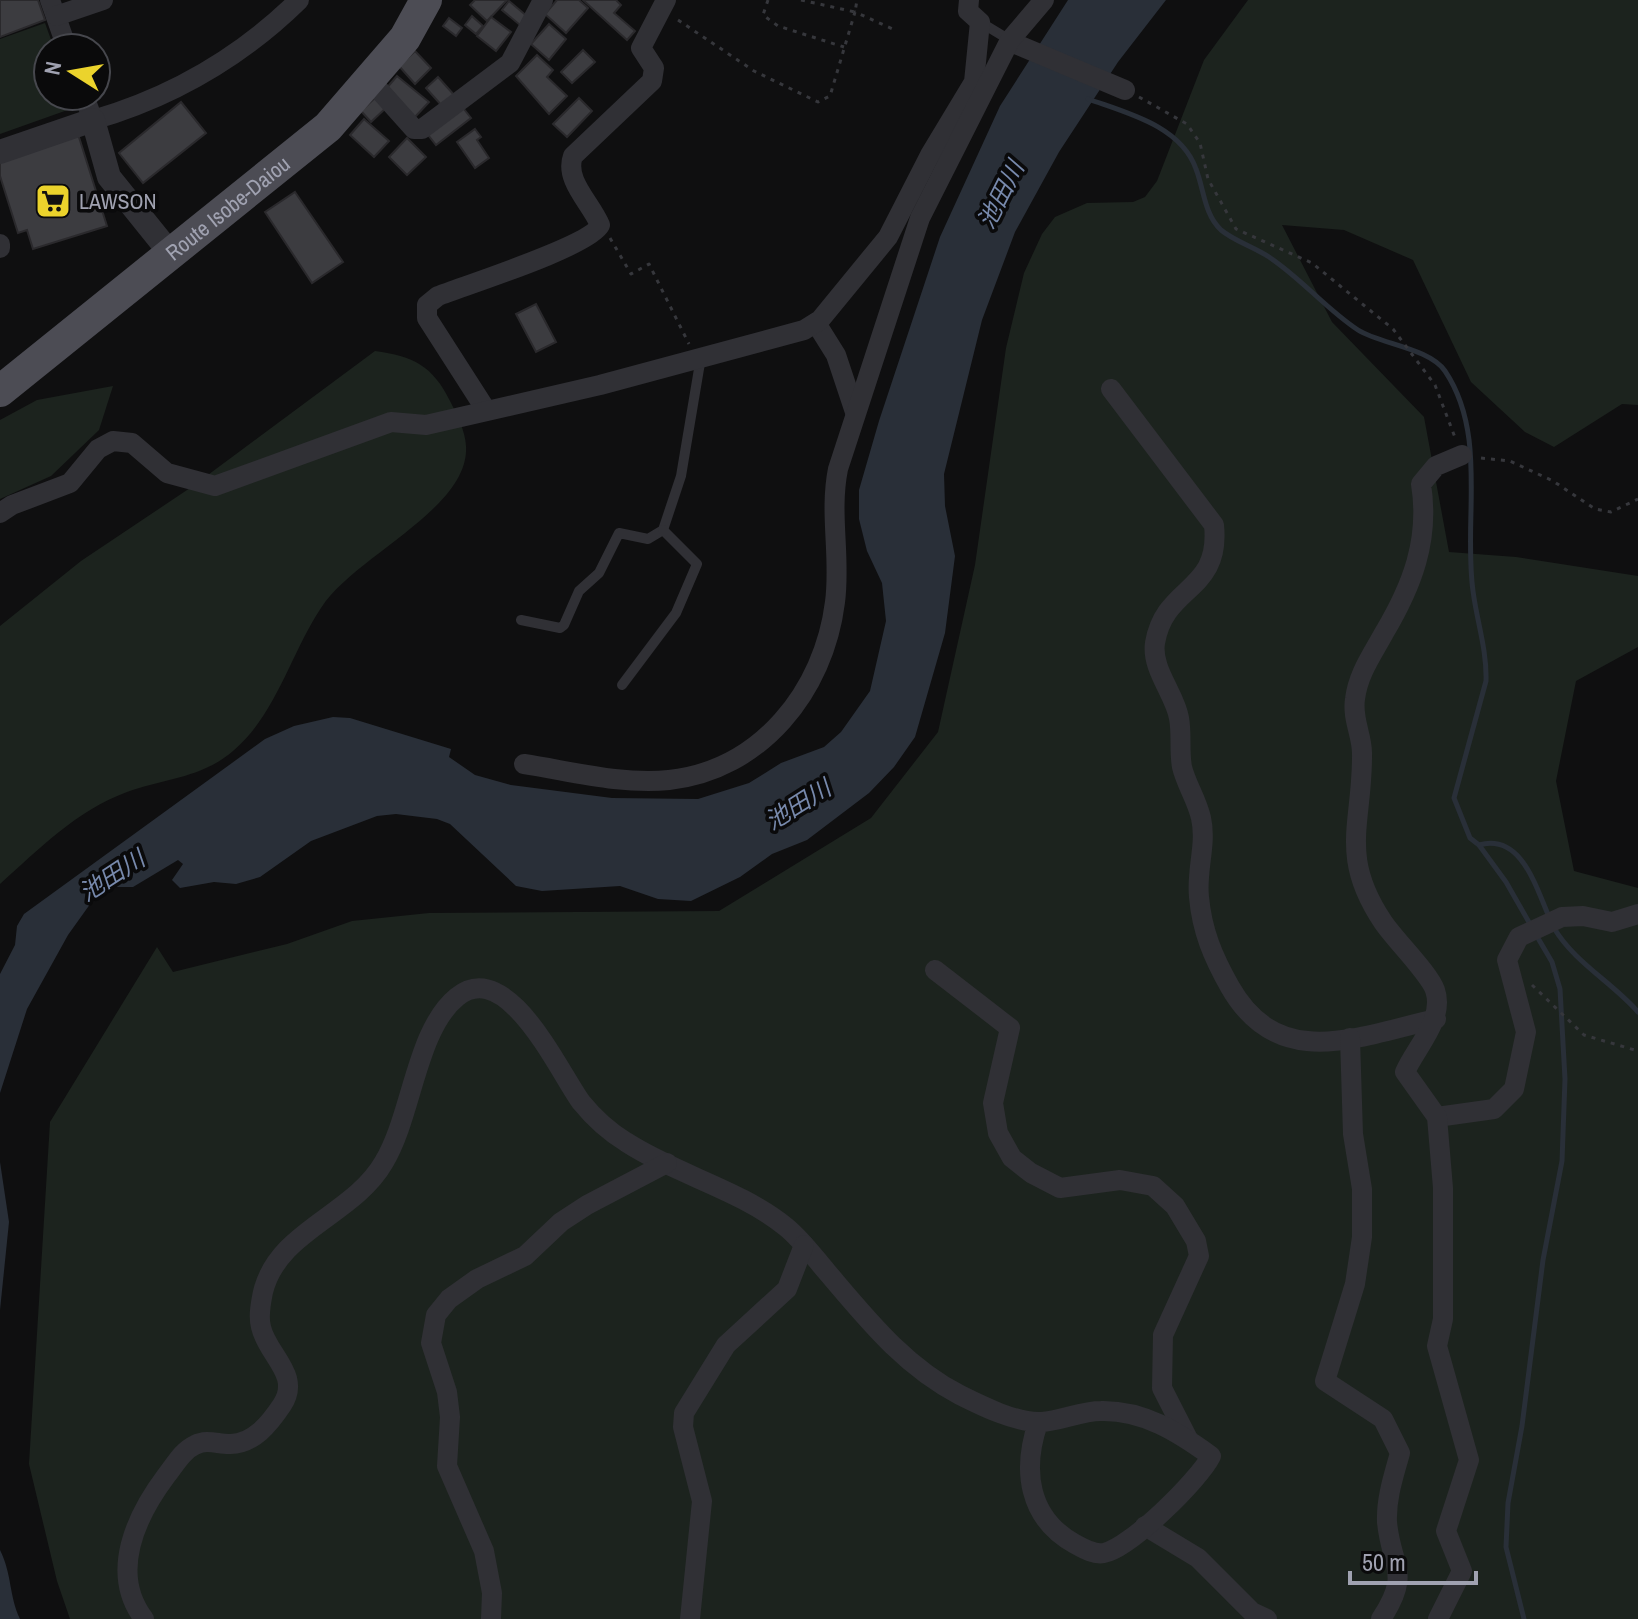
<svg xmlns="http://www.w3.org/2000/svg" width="1638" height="1619" viewBox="0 0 1638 1619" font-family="'Archivo Narrow','Noto Sans JP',sans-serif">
<rect width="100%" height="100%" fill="#0f0f10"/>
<!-- green -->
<g fill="#1c231e">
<polygon points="1248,0 1638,0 1638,405 1622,404 1554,447 1525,432 1471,382 1413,260 1344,230 1282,225 1332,322 1424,417 1449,552 1516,557 1638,576 1638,647 1576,681 1556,781 1574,871 1638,888 1638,1619 70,1619 57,1581 29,1464 50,1122 157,947 173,972 287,944 352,921 429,913 719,911 871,818 938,732 975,565 1006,348 1024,273 1042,234 1055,217 1087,203 1133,202 1145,197 1157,181 1204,60"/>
<polygon points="45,23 54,48 48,48 48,96 72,96 76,107 0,134 0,39"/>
<path d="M375 351C413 356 433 366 450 401 457 415 465 430 466 446 470 509 354 556 321 608 291 653 276 715 233 751 202 778 163 779 127 792 77 810 38 850 0 884V626L81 561 193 486Z"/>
<polygon points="113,386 99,430 51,476 0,499 0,420 37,400"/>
</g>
<!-- water -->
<g fill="#292f38">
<polygon points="1068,0 1166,0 1118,62 1059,152 1015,232 982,320 944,474 945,506 955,556 945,633 915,737 894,767 869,793 807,840 772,854 740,877 691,901 658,899 620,886 542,891 516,886 450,824 437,819 396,814 377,816 311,841 260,877 236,884 214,882 180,888 172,880 183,864 178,860 133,887 115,887 93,900 68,935 27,1009 0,1093 0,974 15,945 17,926 24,914 265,739 294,726 333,717 350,718 451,749 449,757 475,775 511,785 612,798 698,799 749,783 781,763 824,747 841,732 870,691 886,621 882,583 867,551 859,519 859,490 879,421 940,237 1000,106"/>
<polygon points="0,1162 9,1222 0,1310"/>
<path d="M0 1550C12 1574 9 1596 20 1619H0Z"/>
</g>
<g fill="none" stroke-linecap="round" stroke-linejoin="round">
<!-- stream -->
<g stroke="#292f38" stroke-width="5">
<path d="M1088 99C1127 113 1181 126 1196 169 1204 189 1204 214 1221 230 1234 241 1254 247 1269 257 1301 278 1326 309 1358 330 1380 344 1429 348 1445 371 1488 435 1463 520 1473 591 1477 622 1487 650 1486 681L1454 798 1470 838 1479 845 1506 882 1530 924"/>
<path d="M1479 845C1522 833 1536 888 1550 919"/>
<path d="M1554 928C1574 962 1613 983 1638 1012"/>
<polyline points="1524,1619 1506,1547 1508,1503 1522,1426 1543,1260 1562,1161 1565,1079 1560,989 1552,962 1535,933"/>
</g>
</g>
<!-- building -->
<g fill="#3c3c40" stroke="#2a292c" stroke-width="2">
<polygon points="0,0 38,0 45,20 0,37"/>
<polygon points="475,0 507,0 487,21 470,5"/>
<polygon points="557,0 579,0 588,8 566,33 545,14"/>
<polygon points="583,0 616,0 621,5 614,13 635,31 627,40"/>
<polygon points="509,1 528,17 520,25 502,10"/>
<polygon points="472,16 483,26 476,34 465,25"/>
<polygon points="491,17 511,32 496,51 477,36"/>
<polygon points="449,18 462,28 456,36 443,26"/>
<polygon points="549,24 566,39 549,60 531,44"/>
<polygon points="583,50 595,62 572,83 561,72"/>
<polygon points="415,51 431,68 415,84 399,66"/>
<polygon points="537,55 553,70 547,77 567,96 549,114 516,76"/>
<polygon points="397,76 429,102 414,118 385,90"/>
<polygon points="438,77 455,96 443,107 426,88"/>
<polygon points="378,95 388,106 371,122 361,111"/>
<polygon points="579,98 592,111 567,137 553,124"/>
<polygon points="181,102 206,133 143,183 119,153"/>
<polygon points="460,104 471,118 436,145 425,131"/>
<polygon points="364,119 389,141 374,157 350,135"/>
<polygon points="475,129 481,137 477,140 489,158 475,168 457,142"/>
<polygon points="78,134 107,226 33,249 27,230 18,233 0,176 0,159"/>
<polygon points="407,138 426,157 407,175 389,157"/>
<polygon points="295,192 343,262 312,283 265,212"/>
<polygon points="536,304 556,342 536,352 516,314"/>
</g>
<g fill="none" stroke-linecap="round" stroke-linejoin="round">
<!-- path -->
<g stroke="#36373c" stroke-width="3" stroke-dasharray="4 6" stroke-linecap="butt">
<polyline points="768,0 763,15 778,26 844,47"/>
<polyline points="801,0 855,12 857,0"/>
<polyline points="678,20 754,71 818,102 830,96 855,12 895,30"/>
<polyline points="1139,97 1187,124 1200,143 1208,179 1236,229 1312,263 1393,329 1435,385 1456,440"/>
<polyline points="610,238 631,274 649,264 689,344"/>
<polyline points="1481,458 1510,461 1553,481 1595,509 1611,512 1638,499"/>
<polyline points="1532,985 1584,1035 1638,1051"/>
</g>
<!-- service -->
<g stroke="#303035" stroke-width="10">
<polyline points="980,22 1013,42"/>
<polyline points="521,620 560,628 564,625 579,591 599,573 619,533 648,539 663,530 681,476 701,357"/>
<polyline points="622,685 676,613 697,564 663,530"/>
</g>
<!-- minor -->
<g stroke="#303035" stroke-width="20">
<polyline points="50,0 67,48"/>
<polyline points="56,16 103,0"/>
<polyline points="1018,45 1125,90"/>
<polyline points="371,81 414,129 422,129 510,63 543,0"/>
<path d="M84 96 93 120C172 97 241 57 299 0"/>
<polyline points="0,244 0,248"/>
<polyline points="816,323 836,355 855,412"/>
<path d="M1111 389 1214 525C1221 593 1165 584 1155 643 1151 669 1175 694 1179 718 1182 734 1179 751 1182 767 1186 784 1197 800 1201 818 1207 844 1196 870 1199 897 1202 931 1213 957 1230 987 1279 1073 1359 1036 1436 1019"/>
<path d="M486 410 427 318V305L438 296C466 285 590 246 600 225 591 203 564 180 573 156L652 81 654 68 641 48 666 0"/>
<polyline points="0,513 12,505 70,483 98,449 113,441 132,443 167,473 215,486 391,422 426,425 600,385 804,330 820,320 888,237 930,155 974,82 980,22 968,11 969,0"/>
<path d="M524 764C570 771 622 785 669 780 761 770 824 691 835 602 841 557 829 514 838 469L920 218 1010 40 1044 0"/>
<polyline points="935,970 1010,1028 993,1103 998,1133 1012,1158 1031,1173 1060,1188 1120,1180 1153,1186 1175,1206 1196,1241 1199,1256 1163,1335 1162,1388 1188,1439"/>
<path d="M1350 1038 1353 1134 1362 1189V1237L1355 1284 1325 1381 1383 1419 1400 1453C1394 1475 1386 1498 1387 1522 1391 1567 1412 1572 1381 1619"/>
<polyline points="1437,1117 1494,1109 1514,1089 1526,1032 1507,960 1519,937 1562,917 1583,916 1612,922 1638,914"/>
<polyline points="1145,1526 1198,1558 1252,1612 1267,1619"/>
<path d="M144 1619C109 1573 136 1516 166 1476 175 1465 182 1451 195 1445 207 1439 217 1444 229 1444 253 1445 270 1423 282 1405 302 1375 267 1355 261 1327 258 1316 261 1302 263 1292 278 1230 353 1216 384 1162 412 1116 416 1030 457 997 507 956 559 1072 581 1102 594 1118 608 1131 626 1142 677 1175 739 1189 786 1227 802 1240 814 1257 827 1272 867 1319 904 1366 960 1395 982 1406 1016 1423 1041 1422 1061 1421 1081 1411 1101 1411 1143 1410 1178 1432 1211 1456 1200 1479 1130 1548 1104 1553 1094 1555 1084 1549 1075 1544 1028 1518 1022 1470 1038 1423"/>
<polyline points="491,1619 492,1593 484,1551 447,1466 450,1417 447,1392 431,1343 436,1315 449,1299 477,1279 525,1256 561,1222 587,1205 667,1163"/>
<polyline points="690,1619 702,1501 683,1427 684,1413 726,1345 787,1289 804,1245"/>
<path d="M1438 1619 1462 1571 1446 1531 1469 1460 1437 1346 1443 1319V1188L1437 1117 1405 1072C1416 1047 1445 1019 1435 990 1429 973 1395 940 1383 922 1338 855 1363 823 1362 753 1362 735 1352 719 1355 699 1358 674 1372 655 1384 633 1412 586 1430 540 1421 484L1436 466 1462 455"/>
</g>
<!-- tertiary -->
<polyline stroke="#303035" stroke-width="24" points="0,152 93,120 109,177 171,254"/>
<!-- primary -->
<path stroke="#4c4c54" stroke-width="32" id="s1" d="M0 391 328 127 405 38 426 0"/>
</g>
<!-- icons -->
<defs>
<symbol id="supermarket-square" viewBox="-11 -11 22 22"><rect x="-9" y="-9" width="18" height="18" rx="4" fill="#ebd32c" stroke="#0a0a0b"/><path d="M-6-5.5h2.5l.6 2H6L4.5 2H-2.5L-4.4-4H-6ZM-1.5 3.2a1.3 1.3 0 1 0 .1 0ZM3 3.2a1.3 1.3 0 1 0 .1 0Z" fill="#111"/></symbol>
</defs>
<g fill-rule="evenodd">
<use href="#supermarket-square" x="33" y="181" width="40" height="40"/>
</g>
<g text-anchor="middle" stroke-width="7" stroke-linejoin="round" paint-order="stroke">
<!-- poi labels -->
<g font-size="22" fill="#a0a2b1" stroke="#0a0a0b" text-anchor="start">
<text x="79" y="209">LAWSON</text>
</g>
<!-- street labels -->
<g font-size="22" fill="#a0a2b1" stroke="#0a0a0b">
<text dy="8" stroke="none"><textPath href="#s1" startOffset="292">Route Isobe-Daiou</textPath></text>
</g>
<!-- water labels -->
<g font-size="24" font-style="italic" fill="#7789ac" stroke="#0a0a0b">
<text transform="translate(1001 195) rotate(-63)" y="8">池田川</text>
<text transform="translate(798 805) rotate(-32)" y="8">池田川</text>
<text transform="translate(112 876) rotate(-33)" y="8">池田川</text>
</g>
</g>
<!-- north arrow -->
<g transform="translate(72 72) rotate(281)"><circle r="38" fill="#0a0a0b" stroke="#46474d" stroke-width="2"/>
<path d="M0-6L14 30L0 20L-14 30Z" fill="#ebd32c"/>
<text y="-12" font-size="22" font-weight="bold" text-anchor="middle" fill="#a0a2b1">N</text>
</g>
<!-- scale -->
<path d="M1350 1571v12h126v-12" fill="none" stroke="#a0a2b1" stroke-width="4"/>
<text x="1362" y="1571" font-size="24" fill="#a0a2b1" stroke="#0a0a0b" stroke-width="6" paint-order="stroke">50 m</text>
</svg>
